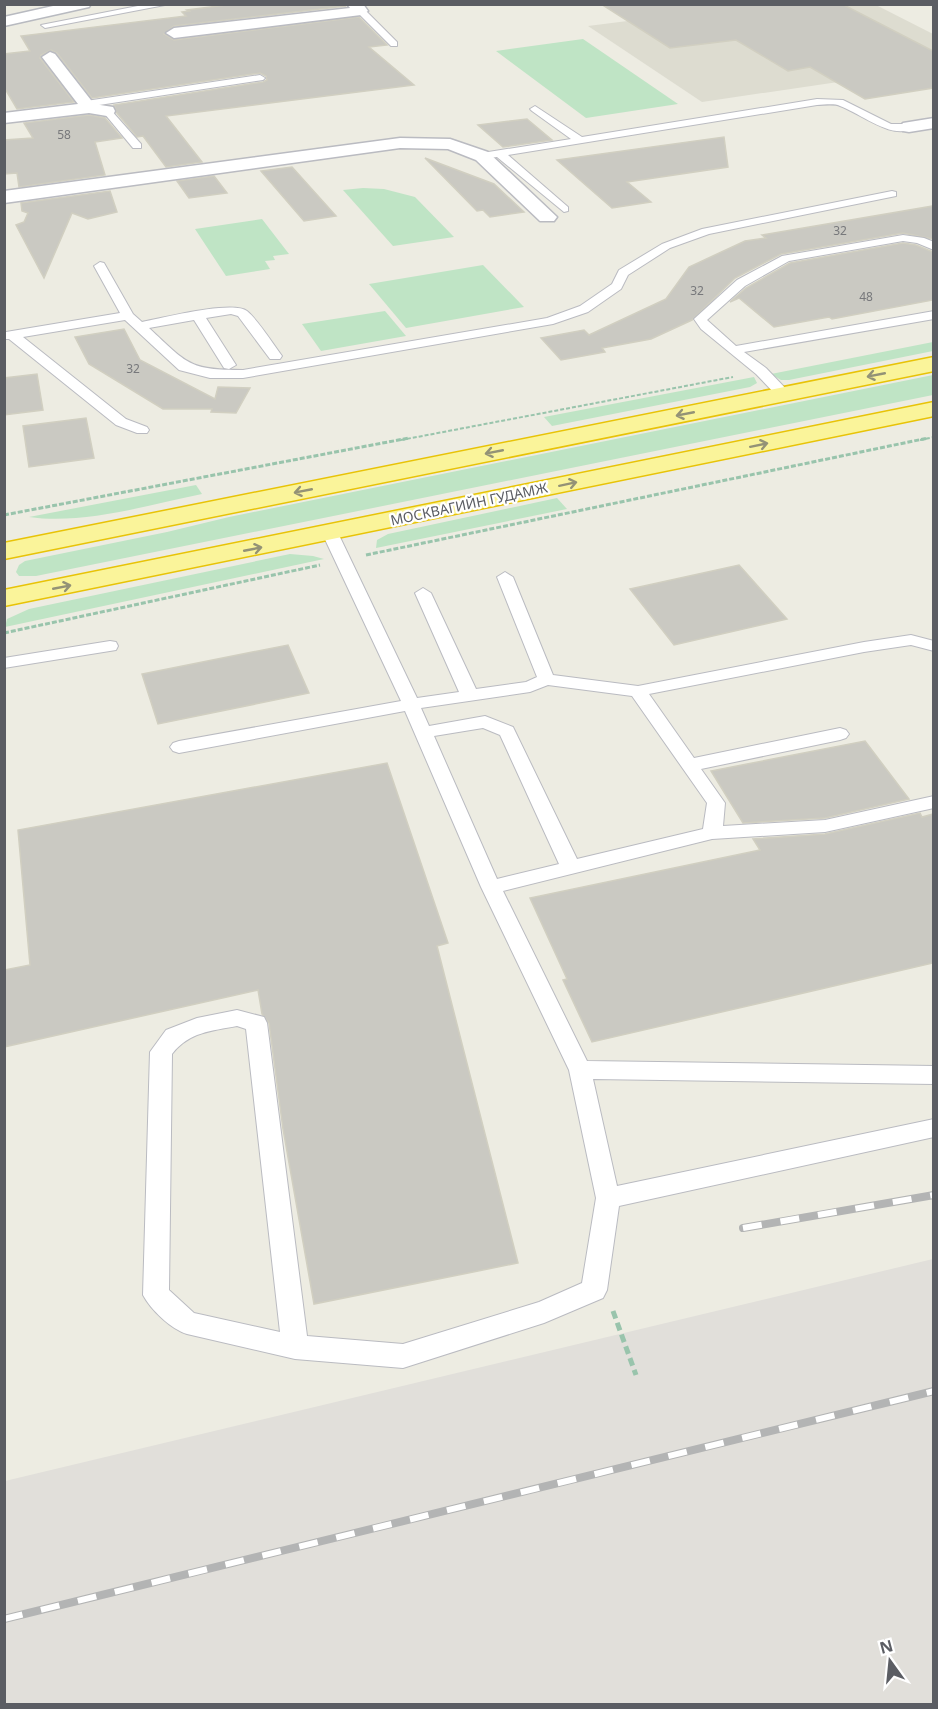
<svg xmlns="http://www.w3.org/2000/svg" width="938" height="1709" viewBox="0 0 938 1709" font-family="'Noto Sans',sans-serif">
<rect width="100%" height="100%" fill="#edece2"/>
<!-- industrial -->
<polygon fill="#e1dfda" points="933,1259 933,1704 5,1704 5,1481"/>
<!-- education -->
<polygon fill="#dddcd0" points="754,5 876,5 933,34 933,68 702,102 588,26"/>
<!-- green -->
<g fill="#bfe4c5">
<polygon points="583,39 678,104 586,118 496,51"/>
<polygon points="363,188 384,189 415,197 454,237 393,246 343,190"/>
<polygon points="262,219 289,254 273,256 275,260 265,261 270,269 226,276 195,229"/>
<polygon points="483,265 524,307 406,328 369,284"/>
<polygon points="385,311 406,336 321,351 302,324"/>
<polygon points="933,342 933,351 789,380 781,380 771,374"/>
<polygon points="933,375 933,395 36,576 19,576 16,572 19,565 25,561 167,532 229,517"/>
<polygon points="754,377 757,383 750,387 552,426 544,417"/>
<path d="M196 485 202 494C148 505 83 525 29 517Z"/>
<polygon points="557,498 567,509 376,548 377,540 388,534"/>
<polygon points="290,554 313,556 324,559 5,627 7,619 29,609"/>
</g>
<!-- building -->
<g fill="#cac9c2" stroke="#d1cfc1" stroke-width="1.5">
<polygon points="234,4 346,6 174,26 164,34 174,40 359,17 387,45 369,47 414,85 166,116 202,162 166,167 143,136 137,137 117,113 114,105 263,82 267,80 266,76 260,73 92,98 57,53 51,50 41,55 40,58 74,102 17,109 4,87 4,54 30,51 21,36 186,16 182,12 189,11 187,10"/>
<polygon points="601,4 842,4 933,51 933,88 865,99 810,67 788,71 736,40 670,48"/>
<polygon points="89,115 105,118 122,138 95,142 105,175 19,187 17,173 4,174 4,140 33,138 24,123"/>
<polygon points="527,119 552,140 503,147 478,125"/>
<polygon points="724,137 728,167 627,182 651,202 612,208 557,160"/>
<polygon points="425,158 494,184 524,212 490,217 483,210 477,211"/>
<polygon points="292,167 336,216 304,221 261,171"/>
<polygon points="214,176 227,193 189,198 177,181"/>
<polygon points="110,191 117,212 88,219 72,213 44,278 16,225 24,222 28,213 22,211 21,203"/>
<polygon points="933,206 933,239 903,233 781,254 735,278 692,320 651,339 602,348 605,352 561,360 541,338 584,330 589,335 666,299 689,267 745,241 766,238 762,235"/>
<polygon points="903,243 916,245 933,252 933,300 832,319 829,317 774,327 739,298 730,302 746,288 790,263"/>
<polygon points="124,329 140,360 215,399 218,387 250,388 236,413 211,412 212,409 163,409 89,364 75,337"/>
<polygon points="37,374 43,410 4,415 4,378"/>
<polygon points="86,418 94,458 29,467 23,426"/>
<polygon points="739,565 787,619 674,645 630,589"/>
<polygon points="288,645 309,693 158,724 142,674"/>
<polygon points="865,741 909,799 825,818 743,823 711,771"/>
<polygon points="387,763 448,943 437,946 518,1263 314,1304 283,1129 269,1023 262,1014 258,990 4,1047 4,970 30,965 18,830"/>
<polygon points="920,813 922,817 933,814 933,963 592,1042 563,980 567,979 530,898 760,850 753,839 825,834"/>
</g>
<g fill="none" stroke-linecap="round" stroke-linejoin="round">
<defs>
<g id="service">
<polygon points="148,4 170,4 45,28 41,25"/>
<polygon points="358,9 364,9 397,42 397,46 391,46 358,13"/>
<polygon points="260,75 265,78 263,80 86,107 81,104 86,101"/>
<path d="M817 99 843 100 891 124H909L914 127C894 142 860 113 840 106 834 103 824 105 817 105L508 155 568 207V211L564 212 497 157 482 159 477 156 482 153 571 139 532 111 530 109 535 106 582 137Z"/>
<polygon points="104,109 110,109 141,144 141,148 133,148 104,113"/>
<path d="M892 191 896 192V196L709 234 670 248 628 275 621 289 588 312 553 324 243 378H210L179 370 125 320 23 337 126 419 147 427 149 430 147 433H137L116 425 9 339H4L6 332 120 313 94 266 100 262 104 263 133 314 142 322C162 318 233 300 247 311 258 320 273 344 282 356L280 359H270L238 316 231 314 206 318 236 365 229 369 224 368 194 320 149 328C188 364 188 370 243 370L547 318 580 306 612 284 619 270 662 244 702 229Z"/>
<polygon points="903,235 924,238 934,242 934,250 917,243 903,241 789,261 745,286 707,320 736,346 934,311 934,319 744,352 766,368 788,391 790,394 788,397 778,397 756,374 701,329 694,319 737,280 782,256"/>
<path d="M330 528 338 533 417 698 459 692 415 593 423 588 431 593 476 689 526 682 537 677 497 577 505 572 513 577 553 675 638 686 864 642 911 635 934 641V651L911 645 864 652 649 694 694 758 840 728 846 730 849 734 846 738 840 740 701 769 725 803 723 826 825 820 934 796V808L825 832 712 839 503 891 587 1061 934 1066V1084L593 1079 617 1186 934 1119V1137L619 1206 607 1290 603 1298 544 1323 403 1368 295 1359 187 1334C171 1329 151 1310 143 1295L150 1052 166 1030 197 1018 237 1010 264 1017 267 1023 307 1336 403 1344 539 1302 582 1283 596 1198 569 1070 481 887 405 711 179 753 173 751 170 747 173 743 179 741 401 701 322 533ZM548 685 632 696 707 803 703 829 577 859 513 727 485 716 429 726 421 708 530 692ZM483 728 500 735 559 864 497 879 434 736ZM237 1026 246 1029 280 1332 194 1313 169 1290 172 1054C189 1032 211 1031 237 1026Z"/>
<polygon points="110,641 116,642 118,646 116,650 4,668 4,658"/>
</g>
<g id="minor">
<polygon points="347,4 363,4 368,11 361,15 174,38 166,33 174,28 350,8"/>
<polygon points="50,52 55,54 94,104 113,107 115,111 113,115 107,116 89,113 4,123 4,113 78,104 42,57"/>
<polygon points="934,118 934,128 909,132 903,131 900,127 903,123"/>
<polygon points="400,138 450,139 488,152 557,217 554,221 540,221 476,160 448,149 400,148 4,203 4,191"/>
</g>
<polygon id="secondary" points="62,4 91,4 89,7 4,26 4,17"/>
<g id="trunk">
<polygon points="934,357 934,371 4,559 4,543"/>
<polygon points="934,402 934,416 4,606 4,590"/>
</g>
</defs>
<!-- service casing -->
<use href="#service" stroke="#babbc1" stroke-width="2"/>
<!-- minor casing -->
<use href="#minor" stroke="#babbc1" stroke-width="3"/>
<!-- secondary casing -->
<use href="#secondary" stroke="#b8bac0" stroke-width="3"/>
<!-- trunk casing -->
<use href="#trunk" stroke="#e8c307" stroke-width="3"/>
<!-- path-far2 -->
<g stroke="#99c4ac" stroke-width="2" stroke-dasharray="4 2" stroke-linecap="butt">
<polyline points="401,440 733,377"/>
<polyline points="920,440 934,437"/>
</g>
<!-- path-far1 -->
<g stroke="#99c4ac" stroke-width="3" stroke-dasharray="5 2" stroke-linecap="butt">
<polyline points="4,515 409,438"/>
<polyline points="366,555 928,438"/>
<polyline points="4,633 320,565"/>
</g>
<!-- path -->
<polyline stroke="#99c4ac" stroke-width="5" stroke-dasharray="8 4.5" stroke-linecap="butt" points="613,1311 636,1375"/>
<!-- service -->
<use href="#service" fill="#fff" fill-rule="evenodd"/>
<!-- minor -->
<use href="#minor" fill="#fff" fill-rule="evenodd"/>
<!-- secondary -->
<use href="#secondary" fill="#fff" fill-rule="evenodd"/>
<!-- trunk -->
<use href="#trunk" fill="#faf49a" fill-rule="evenodd"/>
<defs>
<g id="rail">
<polyline points="743,1228 934,1195"/>
<polyline points="4,1619 934,1391"/>
</g>
</defs>
<!-- rail casing -->
<use href="#rail" stroke="#b3b4b4" stroke-width="8"/>
<!-- rail -->
<use href="#rail" stroke="#fff" stroke-width="6" stroke-dasharray="19" stroke-linecap="butt"/>
</g>
<!-- one-way arrows -->
<defs><path id="oneway-shaft" d="M-6 0H5M1.5-3L5.5 0L1.5 3" fill="none" stroke-width="1.6" stroke-linecap="round" stroke-linejoin="round" transform="scale(1.5)"/></defs>
<g stroke="#939276">
<use href="#oneway-shaft" transform="translate(876 375) rotate(169)"/>
<use href="#oneway-shaft" transform="translate(685 414) rotate(169)"/>
<use href="#oneway-shaft" transform="translate(759 445) rotate(-12)"/>
<use href="#oneway-shaft" transform="translate(494 452) rotate(169)"/>
<use href="#oneway-shaft" transform="translate(568 484) rotate(-12)"/>
<use href="#oneway-shaft" transform="translate(303 491) rotate(169)"/>
<use href="#oneway-shaft" transform="translate(253 549) rotate(-11)"/>
<use href="#oneway-shaft" transform="translate(62 587) rotate(-11)"/>
</g>
<g text-anchor="middle" stroke-width="4.5" stroke-linejoin="round" paint-order="stroke">
<!-- number labels -->
<g font-size="12" fill="#77787b">
<text x="64" y="139">58</text>
<text x="840" y="235">32</text>
<text x="697" y="295">32</text>
<text x="866" y="301">48</text>
<text x="133" y="373">32</text>
</g>
<!-- far-street labels -->
<g font-size="14" fill="#5b5d63" stroke="#fff">
<text transform="translate(469 504) rotate(-12)" y="5">МОСКВАГИЙН ГУДАМЖ</text>
</g>
</g>
<!-- border -->
<rect width="938" height="1709" fill="none" stroke="#5b5d63" stroke-width="12"/>
<!-- north arrow -->
<g transform="translate(890 1661) rotate(345)" stroke="#ffffff" stroke-width="4.5" paint-order="stroke">
<path d="M0-4.5L10 22L0 15L-10 22Z" fill="#5b5d63"/>
<text y="-9" font-size="16" font-weight="bold" text-anchor="middle" fill="#5b5d63">N</text>
</g>
</svg>
